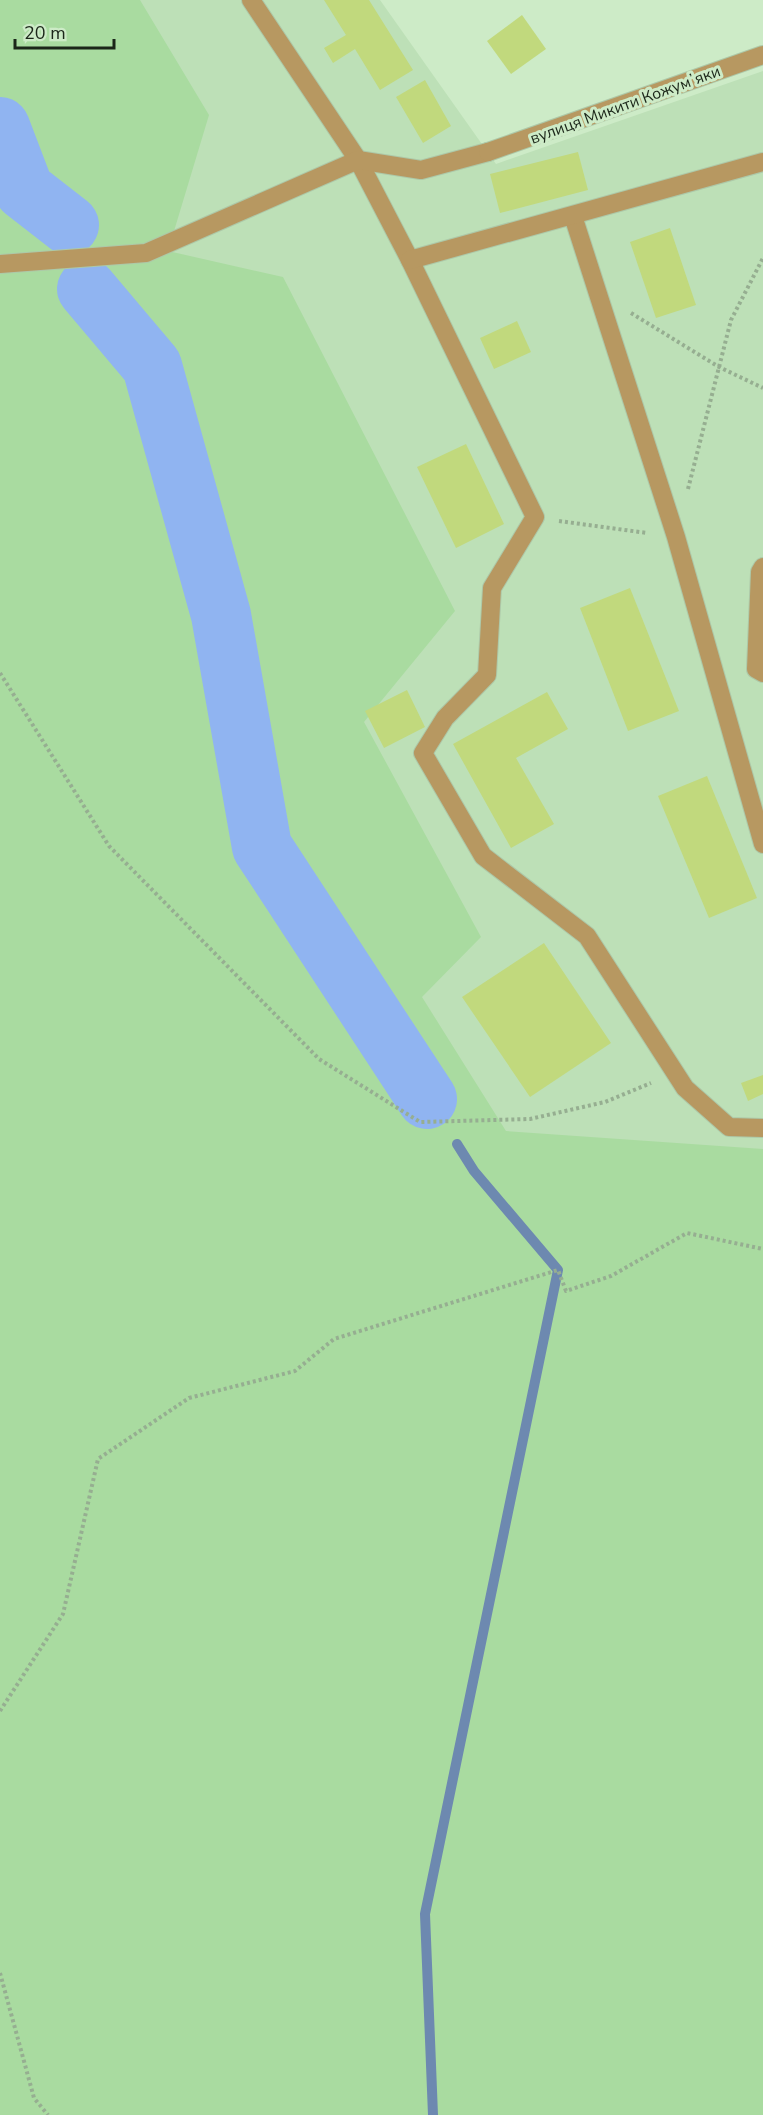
<svg xmlns="http://www.w3.org/2000/svg" width="763" height="2115" viewBox="0 0 763 2115" font-family="'Nunito Sans',sans-serif">
<rect width="100%" height="100%" fill="#cdebc7"/>
<!-- built -->
<polygon fill="#bde0b7" points="0,0 380,0 496,164 763,71 763,1149 691,1163 361,1144"/>
<!-- green -->
<polygon fill="#a9dba0" points="0,0 140,0 209,115 168,251 283,277 455,611 364,722 481,937 422,997 506,1131 763,1149 763,2115 0,2115"/>
<g fill="none" stroke-linecap="round" stroke-linejoin="round">
<!-- stream -->
<polyline stroke="#6d89b0" stroke-width="10" points="433,2115 425,1914 558,1270 474,1171 457,1144"/>
<!-- river -->
<g stroke="#90b4f1" stroke-width="60">
<polyline points="0,127 24,190 69,225"/>
<polyline points="87,289 152,366 221,615 262,847 427,1099"/>
</g>
</g>
<!-- building -->
<g fill="#c1d97d">
<polygon points="324,0 369,0 413,70 380,90 355,49 333,63 324,48 346,35"/>
<polygon points="522,15 546,49 511,74 487,41"/>
<polygon points="425,80 451,126 423,143 396,97"/>
<polygon points="578,152 588,190 500,213 490,174"/>
<polygon points="670,228 696,305 656,318 630,242"/>
<polygon points="517,321 531,352 494,369 480,338"/>
<polygon points="466,444 504,524 456,548 417,467"/>
<polygon points="630,588 679,711 628,731 580,608"/>
<polygon points="407,690 425,727 384,748 365,711"/>
<polygon points="547,692 568,729 516,758 554,824 511,848 453,744"/>
<polygon points="707,776 757,898 709,918 658,796"/>
<polygon points="544,943 611,1043 530,1097 462,997"/>
<polygon points="763,1075 763,1094 748,1101 741,1083"/>
</g>
<g fill="none" stroke-linecap="round" stroke-linejoin="round">
<defs>
<g id="lane">
<polyline points="251,0 358,160 410,260 535,517 492,588 487,675 445,718 423,753 483,856 587,936 685,1088 729,1127 763,1128"/>
<polyline points="573,216 676,537 763,844"/>
<polyline points="410,260 763,162"/>
<polyline points="0,264 146,253 358,160 421,170 488,152"/>
<polyline points="763,567 760,572 756,669 763,673"/>
</g>
<polyline id="street" points="488,152 763,55"/>
</defs>
<!-- lane casing -->
<use href="#lane" stroke="#adc8a8" stroke-width="20"/>
<!-- street casing -->
<use href="#street" stroke="#adc8a8" stroke-width="20"/>
<!-- path -->
<g stroke="#96ae91" stroke-width="4" stroke-dasharray="3 3" stroke-linecap="butt">
<polyline points="631,313 719,367 763,388"/>
<polyline points="688,489 731,320 763,258"/>
<polyline points="559,521 647,533"/>
<polyline points="0,673 109,846 319,1059 420,1122 530,1119 605,1102 651,1083"/>
<polyline points="0,1711 63,1614 98,1459 189,1398 295,1371 334,1339 558,1270 566,1291 611,1276 687,1233 763,1249"/>
<polyline points="0,1973 34,2098 48,2115"/>
</g>
<!-- lane -->
<use href="#lane" stroke="#b79861" stroke-width="18"/>
<!-- street -->
<use href="#street" stroke="#b79861" stroke-width="18"/>
</g>
<g text-anchor="middle" stroke-width="6" stroke-linejoin="round" paint-order="stroke">
<!-- street labels -->
<g font-size="16" fill="#1b2619" stroke="#cdebc7">
<text transform="translate(625 104) rotate(-20)" y="6">вулиця Микити Кожумʼяки</text>
</g>
</g>
<!-- scale -->
<path d="M15 39v9h99v-9" fill="none" stroke="#1b2619" stroke-width="3"/>
<text x="24" y="39" font-size="18" fill="#1b2619" stroke="#cdebc7" stroke-width="4.5" paint-order="stroke">20 m</text>
</svg>
